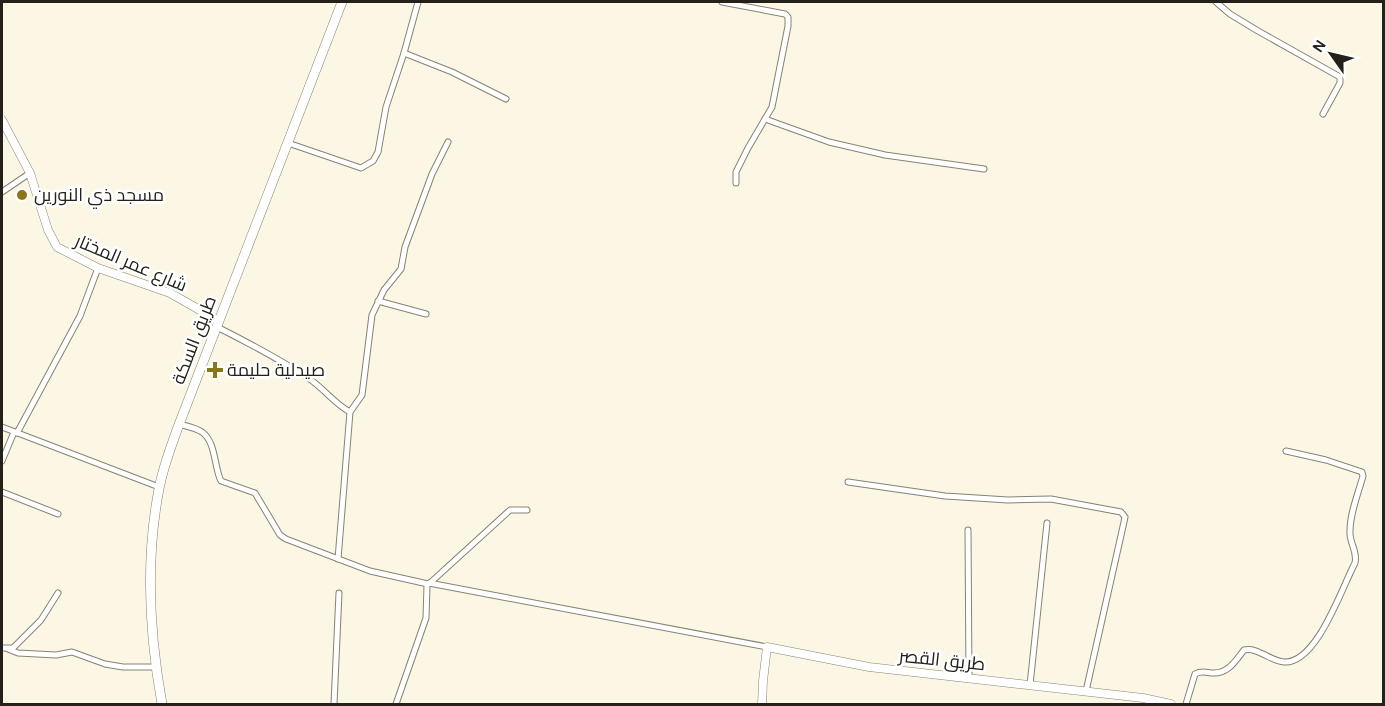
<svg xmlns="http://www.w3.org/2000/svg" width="1385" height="706" viewBox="0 0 1385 706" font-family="Karla,Cairo,sans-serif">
<rect width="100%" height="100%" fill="#fcf7e4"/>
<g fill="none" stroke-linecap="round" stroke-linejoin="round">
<defs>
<g id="street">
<polyline points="722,2 785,14 788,17 788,26 772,107 748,148 736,172 736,183"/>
<polyline points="1216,2 1230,14 1258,31 1340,77 1340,83 1323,114"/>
<polyline points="404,53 452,72 506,99"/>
<polyline points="765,119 829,142 885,155 984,169"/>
<polyline points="288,143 361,168 373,161 378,152 386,107 404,53 418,2"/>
<polyline points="2,192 30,173"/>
<polyline points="378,301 426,314"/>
<path d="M217 327C249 343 281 360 311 380 325 390 335 404 350 412"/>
<path d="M179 424C186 426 196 428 202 432 216 442 214 467 221 481L255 493 280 535 286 539 370 571 428 584"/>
<polyline points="2,427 159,487"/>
<polyline points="17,433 80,316 98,268"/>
<polyline points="2,461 14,432"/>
<polyline points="848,482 945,496 1008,500 1051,499 1121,512 1125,517 1124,522 1086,691"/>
<polyline points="2,492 58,514"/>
<polyline points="968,530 969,678"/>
<polyline points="338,559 350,412 362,395 372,315 384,290 401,269 405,247 415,220 432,174 448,142"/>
<polyline points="430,583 510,510 527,510"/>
<polyline points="2,648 13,648 41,620 58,593"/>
<polyline points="8,649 18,653 56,655 72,652 105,664 123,667 155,667"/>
<polyline points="1030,685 1047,523"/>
<polyline points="334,704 339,593"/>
<polyline points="396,704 426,618 427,585 429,583 767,647"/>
<path d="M1186 704 1195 674C1202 670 1207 673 1214 673 1229 673 1236 660 1244 650 1258 647 1270 661 1284 662 1317 664 1342 587 1355 563 1358 551 1349 543 1350 531 1350 513 1358 494 1363 476L1362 472 1326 460 1286 451"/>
</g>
<g id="secondary">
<polyline points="2,120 30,173 48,230 57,247 98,268 170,293 219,321"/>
<polyline points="762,704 763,681 767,647 869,667 1143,698 1171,704"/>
</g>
<path id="primary" d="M162 704C149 632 145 561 159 489 163 467 171 447 178 427L342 2"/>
</defs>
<!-- street casing -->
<use href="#street" stroke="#878372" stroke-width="7"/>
<!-- secondary casing -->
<use href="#secondary" stroke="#878372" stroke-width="9"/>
<!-- primary casing -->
<use href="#primary" stroke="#878372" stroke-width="10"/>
<!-- street -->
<use href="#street" stroke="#fff" stroke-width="5"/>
<!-- secondary -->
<use href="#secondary" stroke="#fff" stroke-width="8"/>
<!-- primary -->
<use href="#primary" stroke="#fff" stroke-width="9"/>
</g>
<!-- markers -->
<g fill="#8a7519" stroke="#fff" stroke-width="2">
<circle cx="22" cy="195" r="6"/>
<path d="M212 361h6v6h6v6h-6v6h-6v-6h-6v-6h6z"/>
</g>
<g text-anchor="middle" stroke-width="5" stroke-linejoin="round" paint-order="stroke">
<!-- poi labels -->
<g font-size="18" fill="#23211a" stroke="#fff" text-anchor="start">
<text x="34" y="201">مسجد ذي النورين</text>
<text x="227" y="376">صيدلية حليمة</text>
</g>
<!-- street labels -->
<g font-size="18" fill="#23211a" stroke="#fff">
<text transform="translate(131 263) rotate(23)" y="6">شارع عمر المختار</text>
<text transform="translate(194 340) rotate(-69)" y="6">طريق السكة</text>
<text transform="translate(942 660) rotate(6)" y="6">طريق القصر</text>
</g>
</g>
<!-- border -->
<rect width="1385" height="706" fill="none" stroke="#23211a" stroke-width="6"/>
<!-- north arrow -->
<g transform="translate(1331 54) rotate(304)" stroke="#ffffff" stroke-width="4.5" paint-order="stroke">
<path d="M0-4.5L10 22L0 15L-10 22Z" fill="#23211a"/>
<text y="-9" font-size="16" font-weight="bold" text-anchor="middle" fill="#23211a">N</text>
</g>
</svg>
